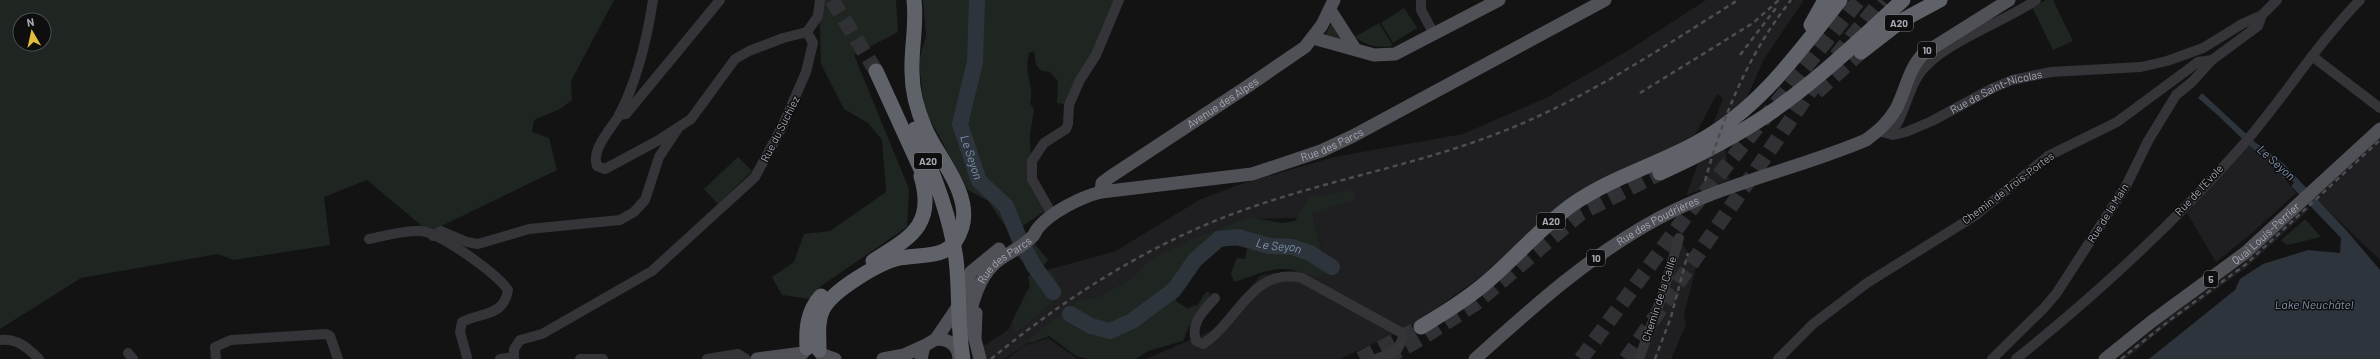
<svg xmlns="http://www.w3.org/2000/svg" width="2380" height="359" viewBox="0 0 2380 359" font-family="Barlow,sans-serif">
<rect width="100%" height="100%" fill="#131314"/>
<!-- built -->
<g fill="#1f1f21">
<polygon points="1706,0 1804,0 1764,59 1725,146 1729,180 1686,195 1723,98 1717,94 1695,135 1566,202 1482,276 1410,327 1340,359 1146,359 1213,330 1261,275 1327,267 1312,213 1296,218 1243,219 1200,236 1197,248 1068,317 1004,359 986,359 982,347 1008,330 1026,292 1036,277 1047,270 1116,251 1199,200 1238,185 1334,157 1463,134 1548,97 1632,48"/>
<polygon points="2380,137 2380,260 2315,198"/>
<polygon points="2249,145 2278,170 2296,193 2252,233 2216,262 2187,213"/>
<polygon points="2306,206 2310,209 2246,268 2171,322 2126,359 2118,359 2167,319 2244,263"/>
<polygon points="1679,238 1688,253 1699,256 1684,314 1686,325 1671,359 1639,359"/>
<polygon points="1048,338 1076,358 1082,359 1007,359 1024,346"/>
</g>
<!-- green -->
<g fill="#1f2621" fill-rule="evenodd">
<path d="M0 0H614L571 81 572 100 560 109 534 120 532 132 549 138 557 170 429 232 367 180 324 197 330 245 234 260 218 254 81 278 0 329ZM20 20H44V44H20Z"/>
<polygon points="819,0 896,0 898,32 854,55 909,189 907,227 821,286 810,299 782,295 772,277 794,262 804,234 830,231 886,192 882,140 868,123 844,109 821,64"/>
<path d="M923 0H1116L1069 105 1057 103 1058 81 1050 72 1042 71 1036 65 1034 51 1029 53C1023 75 1035 84 1030 103L1034 109 1030 135 1031 170 1048 209 1011 234 988 201 968 190 924 108 919 61 926 36Z"/>
<polygon points="2046,0 2053,0 2073,41 2053,50 2032,7"/>
<polygon points="1404,8 1417,28 1393,43 1381,23"/>
<polygon points="1332,23 1343,36 1341,39 1325,35"/>
<path d="M1379 23 1393 46C1377 48 1368 46 1355 37Z"/>
<polygon points="738,157 752,171 718,204 704,189"/>
<path d="M1353 190 1356 199 1312 213 1328 273 1318 277C1278 263 1273 269 1234 282L1231 273 1237 258 1245 259 1247 248C1238 246 1226 243 1216 248 1198 256 1177 282 1176 301L1188 309 1194 305 1197 306 1206 292H1210L1208 302 1189 326 1183 341 1148 351 1136 359H1089L1076 356 1049 336 1031 343 1026 341 1079 301 1100 297 1134 277 1147 261 1190 240 1248 217 1282 223 1295 221 1309 198Z"/>
<polygon points="2305,219 2321,237 2287,245 2281,240"/>
<polygon points="1034,243 1048,260 1043,266 1046,271 1051,269 1063,293 1016,332 1012,322 1030,289 1028,277 1033,271 1016,255"/>
</g>
<!-- water -->
<path fill="#2d343c" d="M2202 93 2255 142 2283 163 2347 231 2380 270V359H2149L2235 290 2240 279 2263 264 2308 250 2340 253 2341 238 2291 186 2294 183 2288 175 2284 179C2275 165 2262 157 2250 146 2233 130 2215 112 2198 98Z"/>
<g fill="none" stroke-linecap="round" stroke-linejoin="round">
<!-- river -->
<g stroke="#2d343c" stroke-width="16">
<path id="s1" d="M977 0 975 62 960 124 979 181 1006 206 1019 238 1034 266 1053 292"/>
<path id="s2" d="M1070 314 1091 326 1110 331 1132 321 1174 290 1195 260 1219 239 1238 237 1269 246 1292 247 1310 253 1332 267"/>
</g>
<!-- highway-tunnel -->
<g stroke="#303134" stroke-width="15" stroke-dasharray="15 8" stroke-linecap="butt">
<polyline points="832,0 876,71"/>
<polyline points="1836,56 1882,0"/>
<polyline points="1817,92 1861,52"/>
<polyline points="1386,358 1422,338 1475,304 1581,213 1660,173"/>
<polyline points="1360,359 1421,327"/>
<polyline points="1581,359 1686,216 1859,0"/>
<polyline points="1626,359 1820,77"/>
</g>
<!-- minor -->
<g stroke="#343439" stroke-width="10">
<polyline points="1421,0 1421,10 1434,34"/>
<polyline points="807,32 818,16 820,0"/>
<polyline points="2312,56 2380,108"/>
<polyline points="619,115 626,114 720,0"/>
<path d="M1880 130 1897 124C1905 109 1909 90 1918 76 1938 44 2005 22 2036 0"/>
<path id="s3" d="M1878 131 1893 135 1906 132 1932 121 1993 88 2012 80 2051 72 2141 67 2167 61 2203 48 2242 24 2262 15 2277 0"/>
<polyline points="1053,216 1032,179 1032,161 1044,143 1066,129 1068,124 1069,105 1080,80 1096,55 1119,0"/>
<polyline points="433,236 441,231 467,242 478,244 529,229 620,220 634,212 645,200 659,157 677,130"/>
<path d="M369 239C384 236 404 230 420 231 440 232 497 274 508 290 504 316 483 312 462 322L460 332 467 357"/>
<path d="M1215 298C1204 311 1190 322 1196 341L1203 344C1239 321 1251 267 1302 278L1402 333 1403 338 1397 350 1376 359"/>
<path d="M0 340C17 338 28 348 39 359"/>
<polyline points="128,353 133,359"/>
<path d="M514 357V349L520 340 542 334 652 271 755 177 782 127 806 72 813 43 807 32 783 38 749 51 735 59 691 119 659 140 605 169 597 166C591 150 610 130 618 117 637 82 647 39 653 0"/>
<polyline points="216,359 215,347 231,340 326,334 330,336 338,359"/>
<polyline points="500,359 514,357"/>
<polyline points="580,359 603,359"/>
<polyline points="707,359 738,354 746,359"/>
<polyline points="1639,359 1663,293 1679,238"/>
<polyline points="1778,359 1813,324 1867,283 1976,215 2048,156 2117,122 2198,62 2212,60 2258,26 2262,15"/>
<polyline points="1992,359 2043,309 2056,294 2126,186 2148,141 2176,95 2192,82 2212,60"/>
<path d="M2016 359C2097 294 2174 223 2242 146 2283 99 2316 45 2360 0"/>
</g>
<!-- major -->
<g stroke="#505157" stroke-width="13">
<polyline points="1330,10 1355,49"/>
<polyline points="1313,38 1374,55 1395,54 1499,0"/>
<path id="s4" d="M1101 192 1102 183 1110 177 1248 86 1305 47 1322 25 1334 0"/>
<polyline points="976,313 975,339 980,359"/>
<polyline points="936,339 957,308 971,272 999,249"/>
<path id="s5" d="M961 342C969 323 971 300 981 282 996 253 1015 255 1033 236 1035 234 1036 230 1038 228 1051 212 1081 197 1101 192L1252 174 1321 151 1353 136 1605 0"/>
<polyline points="821,354 835,359"/>
<polyline points="757,359 803,353"/>
<polyline points="883,359 904,355 924,346"/>
<path d="M921 359 924 346 936 339C949 339 958 345 959 358"/>
<path id="s6" d="M1475 359C1533 307 1590 255 1659 218 1724 183 1798 169 1866 140 1878 131 1888 123 1896 109 1906 90 1908 70 1923 54L2009 0"/>
<path id="s7" d="M2105 359 2151 322 2245 253 2380 129"/>
</g>
<!-- highway -->
<g stroke="#606269" stroke-width="15">
<polyline points="1811,25 1825,0"/>
<polyline points="1861,52 1901,21 1940,0"/>
<polyline points="876,71 928,185"/>
<path d="M915 129C932 172 950 213 956 259 960 292 957 326 963 359"/>
<path d="M1660 173C1697 156 1733 138 1767 115 1816 82 1859 40 1903 0"/>
<path d="M873 261C909 238 936 226 921 176"/>
<path d="M1421 327C1444 313 1467 299 1488 281 1517 256 1542 226 1573 204 1612 177 1657 165 1698 142 1759 109 1798 53 1840 0"/>
<path d="M807 348C806 329 807 311 821 296"/>
<path d="M819 350C819 336 817 321 823 309 833 290 880 262 900 258 926 253 952 261 962 227 972 193 937 157 925 128 917 110 912 91 912 72 911 48 917 25 914 0"/>
</g>
<!-- rail -->
<g stroke="#4d4e54" stroke-width="2.5" stroke-dasharray="5 4" stroke-linecap="butt">
<polyline points="1740,55 1776,8"/>
<polyline points="1640,93 1753,23 1779,0"/>
<path d="M1705 181C1723 116 1748 54 1791 0"/>
<path d="M991 359C1070 294 1157 239 1255 206 1334 179 1418 164 1496 134 1583 101 1660 49 1738 0"/>
<polyline points="1655,359 1671,317 1688,253"/>
<polyline points="2121,359 2170,320 2245,265 2380,140"/>
</g>
</g>
<g text-anchor="middle" stroke-width="3" stroke-linejoin="round" paint-order="stroke">
<!-- shield labels -->
<g fill="#0e0e0f" stroke="#787a82" stroke-width="1">
<rect x="1885" y="15" width="28" height="16" rx="3"/>
<rect x="1918" y="42" width="18" height="16" rx="3"/>
<rect x="914" y="153" width="28" height="16" rx="3"/>
<rect x="1537" y="213" width="28" height="16" rx="3"/>
<rect x="1587" y="250" width="18" height="16" rx="3"/>
<rect x="2204" y="271" width="14" height="16" rx="3"/>
</g>
<g font-size="10" font-weight="bold" fill="#a5a8b3">
<text x="1899" y="27">A20</text>
<text x="1927" y="54">10</text>
<text x="928" y="165">A20</text>
<text x="1551" y="225">A20</text>
<text x="1596" y="262">10</text>
<text x="2211" y="283">5</text>
</g>
<!-- street labels -->
<g font-size="11" fill="#a5a8b3" stroke="#0e0e0f">
<text dy="4" stroke="none"><textPath href="#s3" startOffset="128">Rue de Saint-Nicolas</textPath></text>
<text dy="4" stroke="none"><textPath href="#s4" startOffset="154">Avenue des Alpes</textPath></text>
<text transform="translate(780 129) rotate(-63)" y="4">Rue du Suchiez</text>
<text dy="4" stroke="none"><textPath href="#s5" startOffset="454">Rue des Parcs</textPath></text>
<text transform="translate(2008 188) rotate(-37)" y="4">Chemin de Trois-Portes</text>
<text transform="translate(2199 190) rotate(-47)" y="4">Rue de l'Evole</text>
<text transform="translate(2108 213) rotate(-58)" y="4">Rue de la Main</text>
<text dy="4" stroke="none"><textPath href="#s6" startOffset="230">Rue des Poudrières</textPath></text>
<text dy="4" stroke="none"><textPath href="#s7" startOffset="204">Quai Louis-Perrier</textPath></text>
<text dy="4" stroke="none"><textPath href="#s5" startOffset="96">Rue des Parcs</textPath></text>
<text transform="translate(1659 299) rotate(-72)" y="4">Chemin de la Caille</text>
</g>
<!-- water labels -->
<g font-size="12" font-style="italic" fill="#7f91ac" stroke="#0e0e0f">
<text dy="4" stroke="none"><textPath href="#s1" startOffset="161">Le Seyon</textPath></text>
<text transform="translate(2276 163) rotate(42)" y="4">Le Seyon</text>
<text dy="4" stroke="none"><textPath href="#s2" startOffset="250">Le Seyon</textPath></text>
<text x="2314" y="309">Lake Neuchâtel</text>
</g>
</g>
<!-- north arrow -->
<g transform="translate(32 32) rotate(351)"><circle r="19" fill="#0e0e0f" stroke="#4a4c51"/>
<path d="M0-3L7 15L0 10L-7 15Z" fill="#e1be3e"/>
<text y="-6" font-size="11" font-weight="bold" text-anchor="middle" fill="#a5a8b3">N</text>
</g>
</svg>
